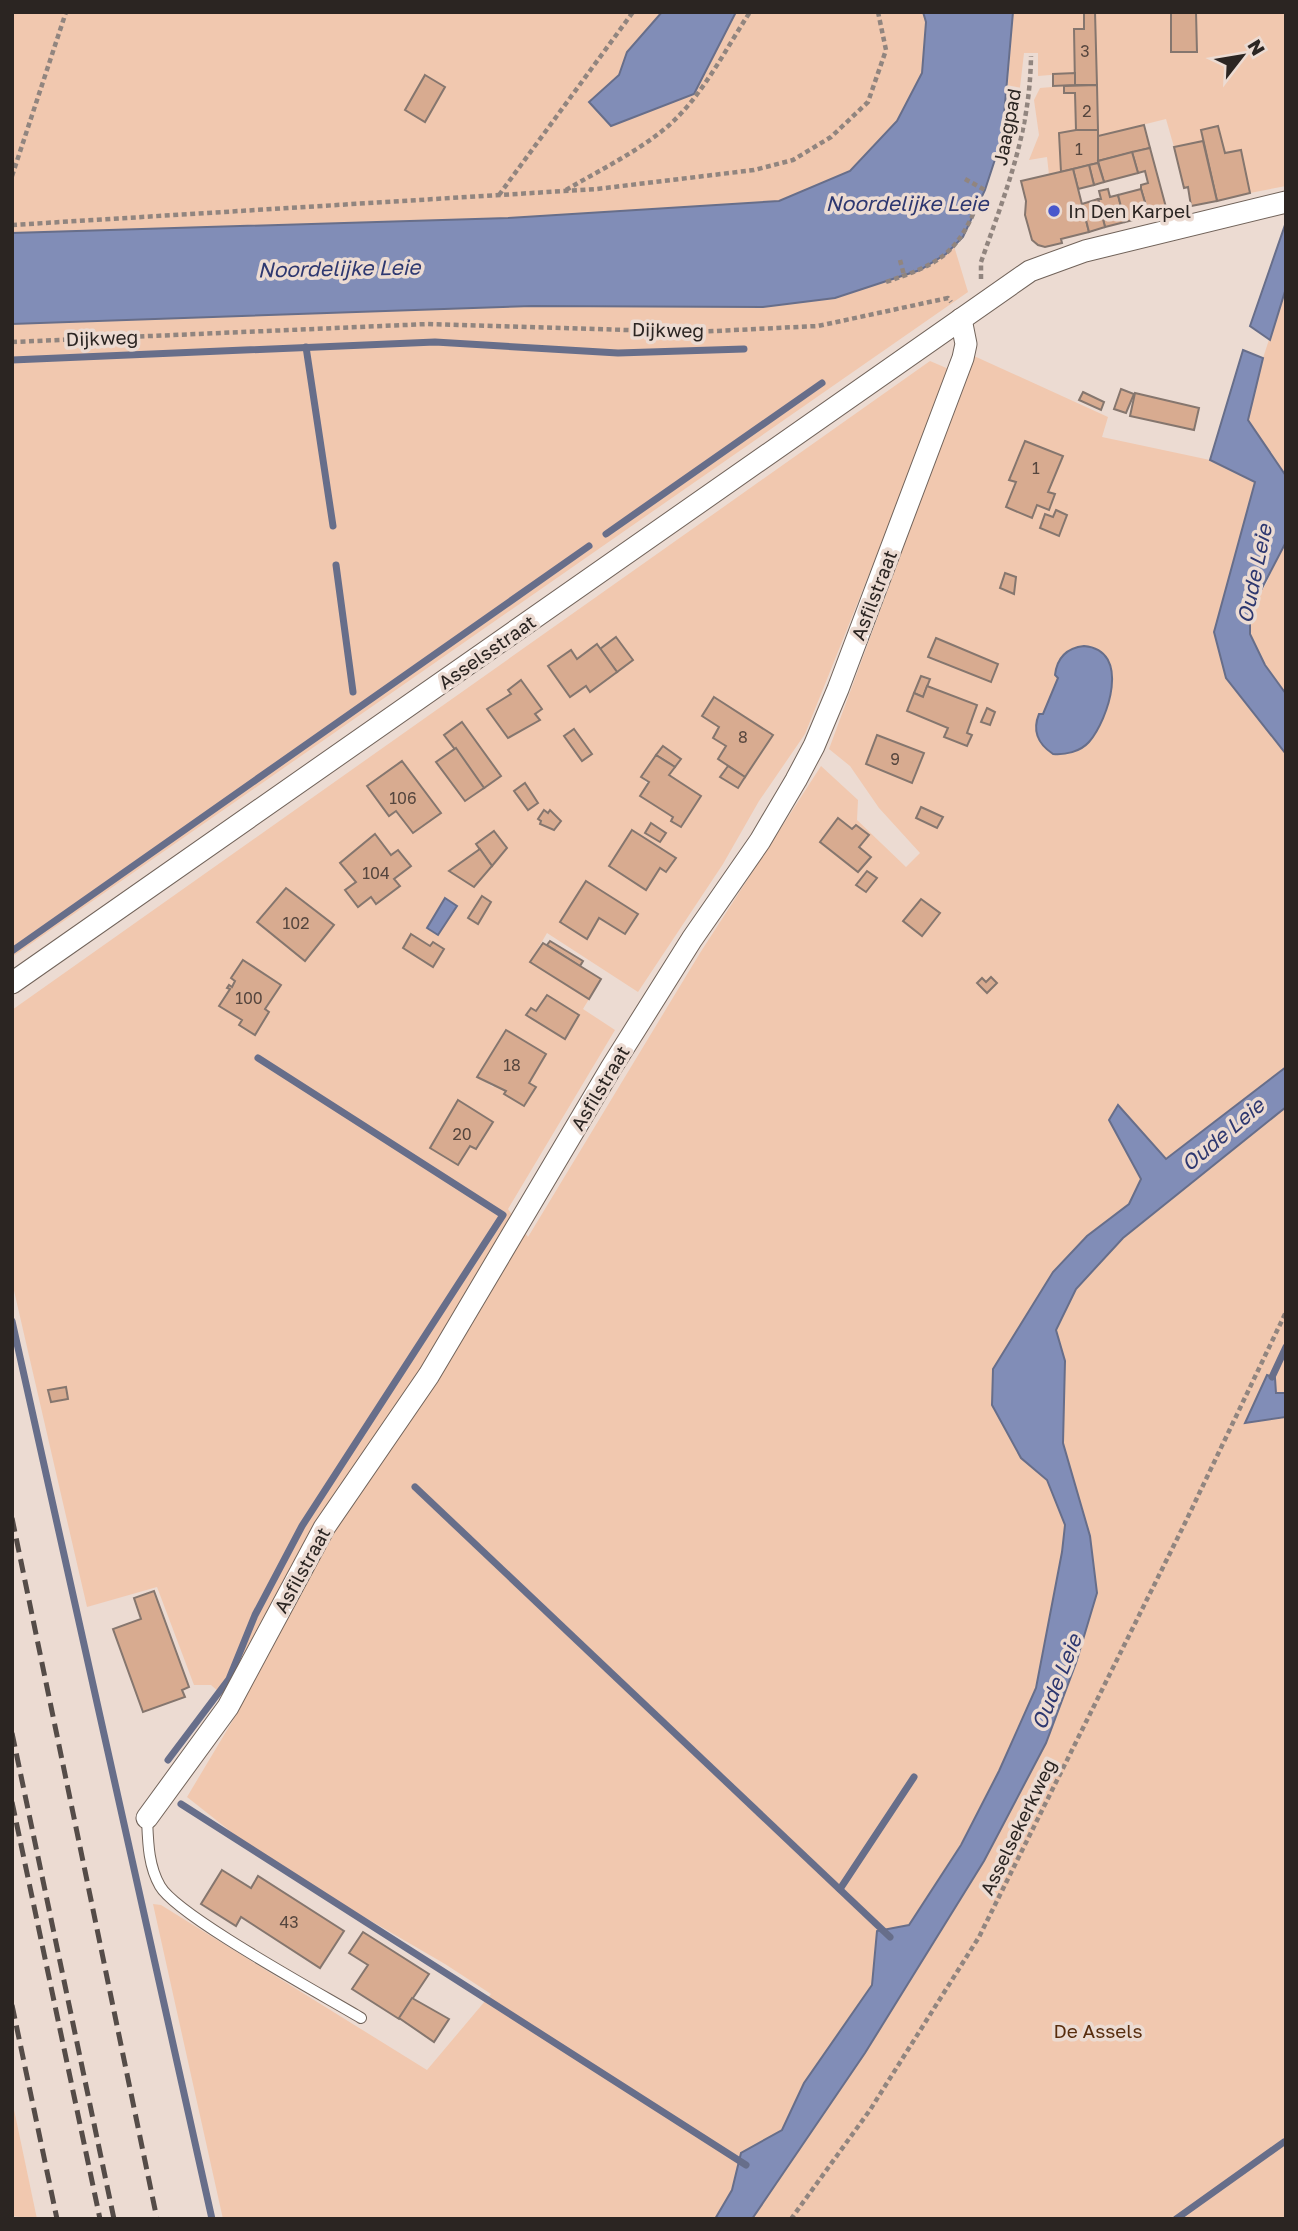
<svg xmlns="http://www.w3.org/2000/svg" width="1298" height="2231" viewBox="0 0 1298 2231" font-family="'Golos Text',sans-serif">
<rect width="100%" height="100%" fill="#ecdbd2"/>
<!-- green -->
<g fill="#f1c8af" fill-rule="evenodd">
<polygon points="12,12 662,12 627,52 619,75 590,102 694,94 736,12 923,12 926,22 922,73 897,121 850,171 779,201 508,218 12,233"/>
<polygon points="1013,12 1084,12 1084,29 1074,30 1075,73 1038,76 1038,53 1024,53 1019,96 1007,97"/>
<polygon points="1095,12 1286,12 1286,186 1250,193 1241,150 1225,153 1218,126 1201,130 1203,141 1174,147 1166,119 1098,136"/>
<polygon points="1064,86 1064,93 1075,93 1076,133 1059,134 1061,172 1049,175 1047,157 1029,160 1039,135 1034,100 1040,88"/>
<polygon points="954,246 968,292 12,957 12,324 532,306 763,307 835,298 946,254"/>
<polygon points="1286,288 1286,476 1248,420 1263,358"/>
<path d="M974 356 1108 417 1102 437 1210 460 1255 482 1214 632 1226 678 1286 754V1067L1166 1159 1117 1105 1110 1120 1142 1179 1129 1204 1087 1236 1020 1326 993 1369 1021 1458 1047 1480 1065 1525 1062 1552 1036 1687 999 1771 960 1845 909 1925 877 1931 873 1985 804 2083 782 2130 741 2153 732 2191 715 2219H223L153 1904 161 1905 427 2070 491 1994 445 1964 268 1861 187 1797 239 1710 211 1685H194L157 1587 87 1607 12 1282V1010L930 361 951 370 805 734 759 801 723 864 638 992 547 933 530 962 589 999 583 1009 615 1030 508 1209 528 1237 700 953 821 766 858 800 857 820 906 867 920 853 879 808 850 766 829 749ZM936 638 998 664 992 682 928 658ZM571 650 577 659 617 672 591 692 586 686 570 697 548 666ZM927 687 977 705 967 733 972 736 967 746 944 737 948 728ZM462 722 501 776 465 801 436 762 454 749 444 735ZM877 735 912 782 866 764ZM663 747 669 775 701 796 682 827 671 821 673 817 641 776ZM525 783 538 803 528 810 514 791ZM368 786 440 813 413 833 396 811 389 816ZM838 819 852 829 856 825 868 835 859 847 870 857 858 872 820 842ZM633 830 675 858 667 872 660 868 646 890 609 866ZM493 831 507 848 474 887 450 872 480 849 476 843ZM375 835 391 855 410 866 394 879 400 887 377 904 371 897 358 907 356 882 341 862ZM586 881 637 914 625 934 599 918 587 939 560 922ZM286 888 334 925 305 961 257 922ZM921 899 939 914 922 936 904 921ZM411 934 430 946 433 966 403 948ZM243 960 281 985 265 1009 255 1035 239 1025 242 1020 219 1006 230 989 228 985 232 987 235 981 231 978ZM531 1008 536 1011 574 1012 579 1015 565 1038 526 1015ZM505 1030 546 1054 529 1083 535 1087 495 1084 493 1087 477 1076ZM458 1100 493 1122 476 1149 470 1146 458 1165 430 1147Z"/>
<polygon points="1286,537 1286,694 1265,665 1250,634 1250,611 1267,582"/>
<polygon points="1286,1107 1286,2219 752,2219 865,2053 984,1861 1046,1743 1076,1663 1097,1593 1090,1536 1063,1443 1065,1361 1056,1330 1076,1289 1123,1238"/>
<polygon points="12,2100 37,2219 12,2216"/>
</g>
<!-- water -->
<g fill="#818db7" stroke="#676e8a" stroke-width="2">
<polygon points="662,12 736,12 694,94 611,126 589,102 619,75 627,52"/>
<polygon points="923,12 1013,12 1002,138 985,190 963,237 946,254 920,270 835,298 763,307 532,306 12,324 12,233 508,218 779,201 850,171 897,121 922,73 926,22"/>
<polygon points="1286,222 1286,288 1270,340 1250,326"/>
<polygon points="1243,350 1263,358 1248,420 1286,476 1286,542 1250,611 1250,634 1265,665 1286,694 1286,754 1226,678 1214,632 1255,482 1210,460"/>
<path d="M1084 646C1132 650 1108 720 1089 742 1080 752 1065 755 1053 754 1038 744 1032 731 1039 714H1043L1058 678 1055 675C1057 658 1066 648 1084 646Z"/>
<polygon points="445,898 457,906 438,935 427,928"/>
<polygon points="1286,1067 1286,1107 1123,1238 1076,1289 1056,1330 1065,1361 1063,1443 1090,1536 1097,1593 1076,1663 1046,1743 984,1861 865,2053 752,2219 715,2219 732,2190 741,2153 782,2130 804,2083 872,1985 877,1931 909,1925 961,1845 999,1771 1036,1688 1062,1552 1065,1525 1047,1480 1021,1458 992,1405 993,1369 1053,1272 1087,1236 1129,1204 1141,1179 1109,1120 1118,1105 1166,1159"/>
<polygon points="1267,1375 1275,1378 1276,1393 1286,1393 1286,1417 1245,1423"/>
</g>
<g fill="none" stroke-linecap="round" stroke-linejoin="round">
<!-- stream -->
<g stroke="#676e8a" stroke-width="7">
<polyline points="306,347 333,526"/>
<polyline points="12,360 435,342 618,353 744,349"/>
<polyline points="606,534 822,383"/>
<polyline points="336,565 353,692"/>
<polyline points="12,951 589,546"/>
<polyline points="12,1321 212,2219"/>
<polyline points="1272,1377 1286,1347"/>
<polyline points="415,1487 890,1937"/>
<polyline points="168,1760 229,1679 255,1615 302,1526 503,1215 258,1058"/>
<polyline points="181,1804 746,2165"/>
<polyline points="840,1889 914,1777"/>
<polyline points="1176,2219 1284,2142"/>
</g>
</g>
<!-- building -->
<g fill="#d8ab90" stroke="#85766e" stroke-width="2">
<polygon points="1084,12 1095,12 1097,85 1075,85 1074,29 1084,29"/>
<polygon points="1171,12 1196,12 1197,52 1171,52"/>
<polygon points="1075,73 1075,85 1053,86 1053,74"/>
<polygon points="425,75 445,87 425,122 405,110"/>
<polygon points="1097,85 1098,130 1076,130 1075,93 1064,93 1064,86"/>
<polygon points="1144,125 1150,148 1098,161 1098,136"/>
<polygon points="1218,126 1225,153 1241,150 1250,193 1217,201 1201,130"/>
<polygon points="1076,130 1098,130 1098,163 1061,172 1059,133"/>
<polygon points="1203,141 1217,201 1191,206 1188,187 1184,188 1174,147"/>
<polygon points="1150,148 1167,211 1149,216 1141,189 1141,185 1148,183 1145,171 1138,173 1132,152"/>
<polygon points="1132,152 1138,173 1104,182 1098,161"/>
<polygon points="1098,163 1104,182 1094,185 1089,165"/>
<polygon points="1089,165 1094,185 1078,189 1073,169"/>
<polygon points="1073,169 1089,232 1061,239 1062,243 1045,247 1038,245 1032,240 1025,215 1026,201 1021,181"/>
<polygon points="1108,189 1110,197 1118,195 1125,222 1105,227 1098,199 1101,199 1099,191"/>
<polygon points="1141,189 1149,216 1125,222 1118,195"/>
<polygon points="1098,199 1105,227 1089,232 1082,204"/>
<polygon points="1121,389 1134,394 1126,413 1114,409"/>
<polygon points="1083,392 1104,402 1101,410 1079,400"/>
<polygon points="1135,393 1199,408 1194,430 1130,416"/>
<polygon points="1025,441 1063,456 1048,492 1055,494 1049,510 1037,505 1032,518 1006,507 1016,482 1009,480"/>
<polygon points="1056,510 1067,515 1059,536 1040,528 1045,514 1053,517"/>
<polygon points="1005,573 1016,577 1014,594 1000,588"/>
<polygon points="616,637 633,660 617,672 600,649"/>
<polygon points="936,638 998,664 991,682 928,657"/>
<polygon points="597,644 617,672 590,692 586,686 570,697 548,666 571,650 577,659"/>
<polygon points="921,676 930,679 923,697 914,693"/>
<polygon points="521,680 542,709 535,714 540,720 508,738 487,709 511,694 508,690"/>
<polygon points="927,686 977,705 967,733 972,735 967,746 944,737 948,728 907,711 914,693 923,697"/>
<polygon points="714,697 773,735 745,777 718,759 726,746 713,738 719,727 702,716"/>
<polygon points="987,708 995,712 990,725 981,722"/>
<polygon points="462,722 501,776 484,788 444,735"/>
<polygon points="574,729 592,754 582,761 564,736"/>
<polygon points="877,735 924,753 912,783 866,764"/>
<polygon points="663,746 681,759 675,767 656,755"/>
<polygon points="456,748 484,788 465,801 436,762"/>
<polygon points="656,755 675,767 669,775 701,796 681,827 671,821 673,817 640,796 649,782 641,777"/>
<polygon points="402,761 441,813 413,833 396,811 389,816 367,786"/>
<polygon points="728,766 745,777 738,788 720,777"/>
<polygon points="525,783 538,803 528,810 514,791"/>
<polygon points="921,807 943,817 937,828 916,818"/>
<polygon points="544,810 548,813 550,810 561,821 554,830 540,824 541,821 538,819"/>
<polygon points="838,818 852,829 856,825 869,835 859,847 871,857 858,872 820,842"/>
<polygon points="651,823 666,833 660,842 645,833"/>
<polygon points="632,830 676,858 666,872 660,868 646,890 609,866"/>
<polygon points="494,831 507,848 492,866 476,844"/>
<polygon points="375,834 391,855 398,850 411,866 394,879 400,886 376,904 371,897 358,907 345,890 356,882 340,863"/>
<polygon points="480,849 492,866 474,887 449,871"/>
<polygon points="867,871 877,878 866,892 856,885"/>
<polygon points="586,881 638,914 625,934 599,918 587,939 560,922"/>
<polygon points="286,888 334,925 305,961 257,922"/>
<polygon points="482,896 491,902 478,924 468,918"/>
<polygon points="921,899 940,913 922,936 903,921"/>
<polygon points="411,934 430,946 433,942 444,949 433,967 403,948"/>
<polygon points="550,941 583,961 580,966 547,945"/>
<polygon points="543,943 601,979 589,999 530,962"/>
<polygon points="243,960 281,985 265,1009 269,1012 255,1035 239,1025 242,1020 219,1006 230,989 227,988 229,985 232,987 235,981 231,978"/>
<polygon points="991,977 997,983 987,993 977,983 982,978 986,982"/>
<polygon points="547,995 579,1015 565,1039 526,1015 531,1008 536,1011"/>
<polygon points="506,1030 546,1054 529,1083 536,1087 524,1106 504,1094 506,1091 477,1077"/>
<polygon points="458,1100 493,1122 476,1149 470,1146 458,1165 430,1148"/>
<polygon points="66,1387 68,1399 51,1402 48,1390"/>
<polygon points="154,1591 189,1687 182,1690 185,1697 143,1712 113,1629 141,1619 134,1598"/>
<polygon points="222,1870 251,1888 258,1876 344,1931 320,1968 241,1917 236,1926 201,1904"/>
<polygon points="363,1932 429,1974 399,2019 352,1989 368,1965 349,1953"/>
<polygon points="412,1998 449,2019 434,2042 399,2018"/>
</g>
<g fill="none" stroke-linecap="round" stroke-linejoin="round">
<defs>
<path id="lane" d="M147 1818C148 1841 148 1865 160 1886 177 1916 323 1995 361 2018"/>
<g id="street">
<polyline points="12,983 1030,271 1085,251 1286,202"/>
<polyline points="147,1818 228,1707 324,1528 429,1375 611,1068 692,939 760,841 796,780 814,746 838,689 963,358 966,344 961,319"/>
</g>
</defs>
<!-- lane casing -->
<use href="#lane" stroke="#71635a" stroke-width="12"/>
<!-- street casing -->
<use href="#street" stroke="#71635a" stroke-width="23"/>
<!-- path -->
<g stroke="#91857f" stroke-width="4.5" stroke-dasharray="5 3.5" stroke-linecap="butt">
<polyline points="12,176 66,12"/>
<polyline points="965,179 985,190"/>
<path d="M566 190C600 170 637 152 667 127 702 97 725 50 750 12"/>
<polyline points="499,195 633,12"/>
<polyline points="12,225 597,189 754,170 793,160 831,137 868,102 886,50 878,12"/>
<polyline points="900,260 904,275"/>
<path d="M981 279V262C1006 191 1030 133 1031 56"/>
<path d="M886 282C932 266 954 258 974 212L957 206"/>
<polyline points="12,342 428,324 694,332 818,326 948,298 951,302"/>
<polyline points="791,2219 870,2110 979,1937 1185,1523 1286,1312"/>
</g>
<!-- lane -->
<use href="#lane" stroke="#fff" stroke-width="10"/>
<!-- street -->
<use href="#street" stroke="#fff" stroke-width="21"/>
<!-- rail -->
<g stroke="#554c48" stroke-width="5" stroke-dasharray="14 7" stroke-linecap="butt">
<polyline points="12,1518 157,2219"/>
<polyline points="12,1733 114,2219"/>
<polyline points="12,1802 100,2219"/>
<polyline points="12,2005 57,2219"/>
</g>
</g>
<!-- markers -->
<circle fill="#4857cc" stroke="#ecdbd2" stroke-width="2.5" cx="1054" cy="211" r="7"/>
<g text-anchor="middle" stroke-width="7" stroke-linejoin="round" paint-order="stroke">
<!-- number labels -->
<g font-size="16" fill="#56463e">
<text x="1085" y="57">3</text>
<text x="1087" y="117">2</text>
<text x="1079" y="155">1</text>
<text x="1036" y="474">1</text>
<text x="743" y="743">8</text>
<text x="895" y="765">9</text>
<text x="403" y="804">106</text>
<text x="376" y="879">104</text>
<text x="296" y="929">102</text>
<text x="249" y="1004">100</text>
<text x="512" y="1071">18</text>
<text x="462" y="1140">20</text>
<text x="289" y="1928">43</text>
</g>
<!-- street labels -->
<g font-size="19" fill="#2b2522" stroke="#ecdbd2">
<text transform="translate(1007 127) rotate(-79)" y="7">Jaagpad</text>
<text transform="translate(668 330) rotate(1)" y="7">Dijkweg</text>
<text transform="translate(102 338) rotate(-2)" y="7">Dijkweg</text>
<text transform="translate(874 595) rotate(-69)" y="7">Asfilstraat</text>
<text transform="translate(487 652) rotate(-35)" y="7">Asselsstraat</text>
<text transform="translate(600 1088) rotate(-59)" y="7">Asfilstraat</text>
<text transform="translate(302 1570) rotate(-61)" y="7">Asfilstraat</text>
<text transform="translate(1018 1827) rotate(-64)" y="7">Asselsekerkweg</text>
</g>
<!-- poi labels -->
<g font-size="19" fill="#2b2522" stroke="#ecdbd2" text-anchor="start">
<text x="1068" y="218">In Den Karpel</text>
</g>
<!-- park labels -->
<g font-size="19" fill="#582d0e" stroke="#ecdbd2">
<text x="1098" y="2038">De Assels</text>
</g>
<!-- water labels -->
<g font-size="21" font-style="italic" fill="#2e3870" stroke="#ecdbd2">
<text x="907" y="211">Noordelijke Leie</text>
<text transform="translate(339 269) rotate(-1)" y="7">Noordelijke Leie</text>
<text transform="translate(1255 574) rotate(-78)" y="7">Oude Leie</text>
<text transform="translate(1223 1135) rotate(-40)" y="7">Oude Leie</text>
<text transform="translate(1057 1682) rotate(-68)" y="7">Oude Leie</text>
</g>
</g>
<!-- border -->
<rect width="1298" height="2231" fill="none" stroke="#2b2522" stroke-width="28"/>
<!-- north arrow -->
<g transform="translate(1242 56) rotate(59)" stroke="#ecdbd2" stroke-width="5" paint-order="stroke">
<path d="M0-5L12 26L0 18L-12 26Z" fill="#2b2522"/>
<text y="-10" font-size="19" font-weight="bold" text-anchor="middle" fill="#2b2522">N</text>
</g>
</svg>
